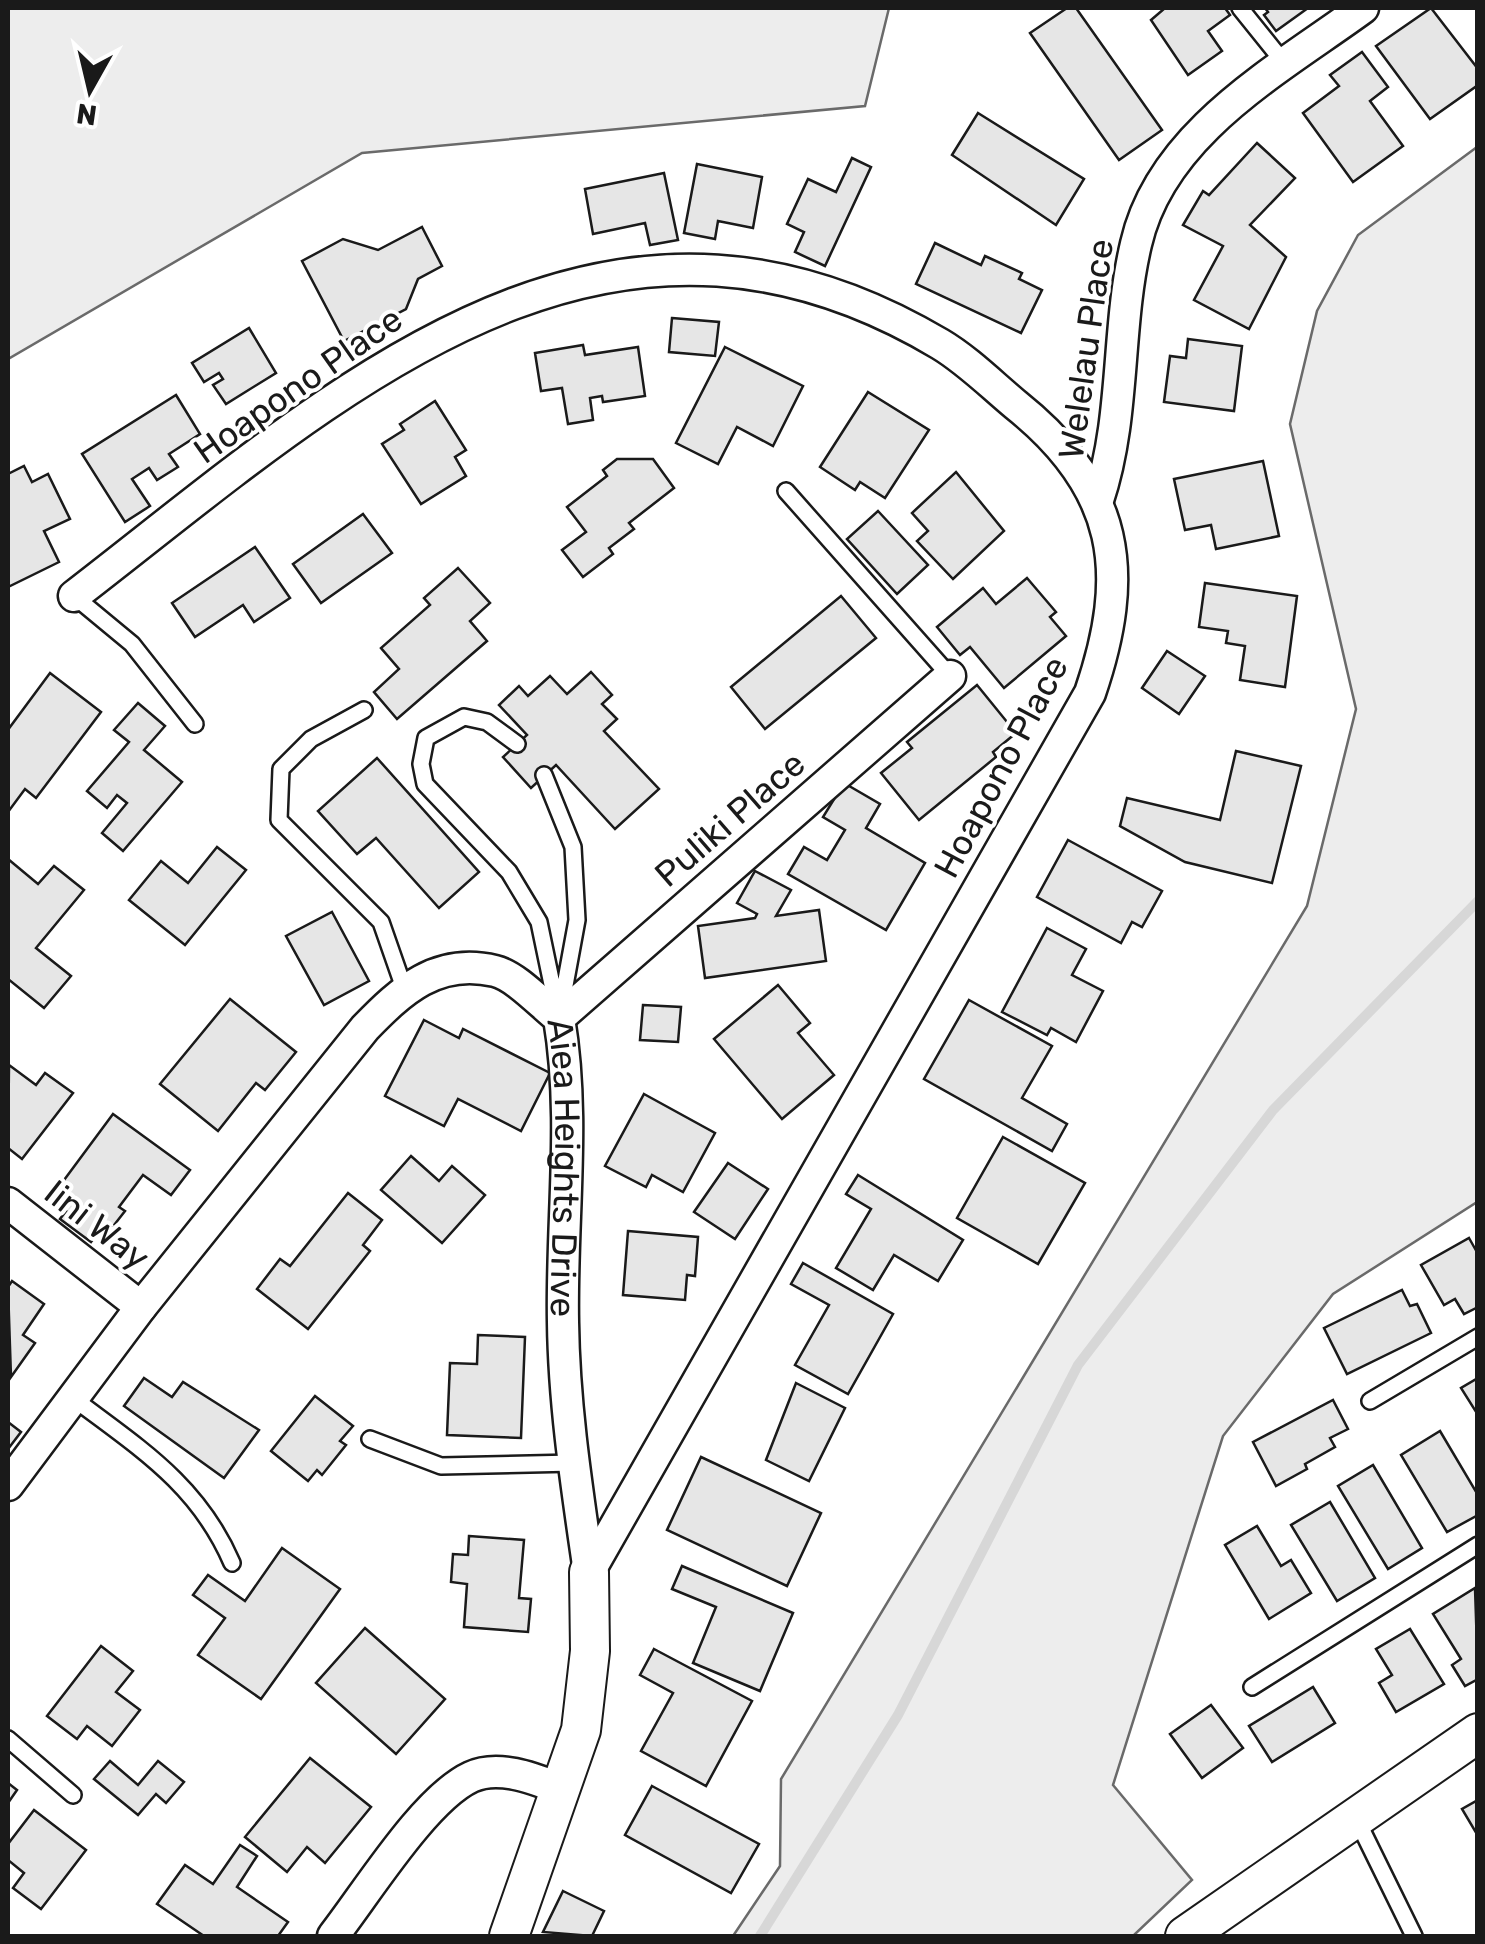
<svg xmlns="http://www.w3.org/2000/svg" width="1485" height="1944" viewBox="0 0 1485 1944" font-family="Rubik,sans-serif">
<rect width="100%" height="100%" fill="#fff"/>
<!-- green -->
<g fill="#ededed" stroke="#6a6a6a" stroke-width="2.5">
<polygon points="8,8 889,8 865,106 362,153 8,359"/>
<polygon points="1477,147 1477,1202 1333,1294 1223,1436 1113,1785 1192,1880 1133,1936 733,1936 780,1866 781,1779 1307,906 1356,709 1290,424 1317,311 1358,235"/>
</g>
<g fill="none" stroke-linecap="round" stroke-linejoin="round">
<!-- stream -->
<polyline stroke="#d7d7d7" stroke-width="10" points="760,1936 898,1715 1078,1365 1273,1110 1478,901"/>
</g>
<!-- building -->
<g fill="#e6e6e6" stroke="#1a1a1a" stroke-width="2.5">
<polygon points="1067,8 1076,8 1162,130 1119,160 1030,33"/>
<polygon points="1225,8 1230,15 1208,31 1222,51 1188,75 1151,20 1165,8"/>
<polygon points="1265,8 1308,8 1276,31 1264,15 1268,12"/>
<polygon points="1431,8 1478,69 1478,85 1430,119 1376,46"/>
<polygon points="1362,52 1388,87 1370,101 1403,146 1353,182 1303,113 1339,86 1330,75"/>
<polygon points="978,113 1084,179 1056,225 952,155"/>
<polygon points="1257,143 1295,178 1250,225 1286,257 1249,329 1194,300 1223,246 1183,225 1203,191 1209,195"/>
<polygon points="852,158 871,167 825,266 795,252 804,232 787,224 808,179 836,192"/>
<polygon points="697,164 762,177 753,228 718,221 715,239 684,233"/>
<polygon points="664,173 678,240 650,245 645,223 593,234 585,189"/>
<polygon points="422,227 442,266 418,279 406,309 344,341 302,261 343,239 378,250"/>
<polygon points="935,243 981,265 985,256 1022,273 1019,279 1042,290 1021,333 916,284"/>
<polygon points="672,318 719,322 715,356 669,352"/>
<polygon points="249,328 276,373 226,404 213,385 223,379 219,373 204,382 192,363"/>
<polygon points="1188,339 1242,346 1234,411 1164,402 1170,356 1186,358"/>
<polygon points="583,345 585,355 638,347 645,396 603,402 602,396 590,398 593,420 568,424 562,388 541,391 535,353"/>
<polygon points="725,347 803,386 773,446 737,427 718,464 676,443"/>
<polygon points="868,392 929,430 885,498 860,482 855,490 820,467"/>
<polygon points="176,395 200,434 169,454 178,467 157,480 149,468 132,479 150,506 125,522 82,454"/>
<polygon points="435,401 466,450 455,457 466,476 421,504 382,444 404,430 400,424"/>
<polygon points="617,459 653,459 674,488 629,523 634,529 609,548 613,554 583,577 562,550 586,532 567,507 607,476 603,470"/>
<polygon points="1263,461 1279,536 1216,549 1211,525 1185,530 1174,479"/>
<polygon points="24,466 32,482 48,474 70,519 44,531 59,562 8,587 8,474"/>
<polygon points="956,472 1004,531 953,579 917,541 928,531 912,513"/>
<polygon points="878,511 928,565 897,594 847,539"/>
<polygon points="363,514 392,553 321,603 293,564"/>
<polygon points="255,547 290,598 254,622 243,605 195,637 172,603"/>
<polygon points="458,568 490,603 470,621 487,641 397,719 374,692 399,669 381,648 430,605 424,598"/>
<polygon points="1027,578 1056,612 1050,617 1066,636 1004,688 970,647 960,655 937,627 983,588 996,604"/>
<polygon points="1205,583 1297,596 1285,687 1240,680 1245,646 1226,643 1228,631 1199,627"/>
<polygon points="841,596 876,638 765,729 731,687"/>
<polygon points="1167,651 1205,676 1179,714 1142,688"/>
<polygon points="591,672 612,695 602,704 617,719 604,731 659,789 615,829 556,765 531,788 503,757 527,735 499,705 519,686 528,696 550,676 567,694"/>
<polygon points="50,673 101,712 36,798 25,789 8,812 8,724 10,727"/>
<polygon points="977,685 1016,733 993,752 996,757 919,820 881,773 912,748 907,742"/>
<polygon points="138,703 165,726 144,750 182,782 123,851 102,833 127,803 117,795 107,808 87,791 129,742 114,730"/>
<polygon points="1236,751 1301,766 1272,883 1185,862 1120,826 1127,798 1220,820"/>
<polygon points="377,758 479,872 439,908 376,838 357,854 318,811"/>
<polygon points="844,783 880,804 866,828 925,863 886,930 788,874 804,847 827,860 845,830 823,817"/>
<polygon points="1068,840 1162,891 1142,927 1132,922 1121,943 1037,897"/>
<polygon points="217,847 246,870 185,945 129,900 161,861 188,883"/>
<polygon points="8,859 38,884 54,866 84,890 36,948 71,976 44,1008 8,979"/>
<polygon points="755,871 791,890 776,916 819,910 826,961 705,978 698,926 755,918 757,914 737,903"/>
<polygon points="332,912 369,981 324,1005 286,936"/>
<polygon points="1047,928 1086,949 1072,975 1103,991 1076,1042 1051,1028 1047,1035 1002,1012"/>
<polygon points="778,985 810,1023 798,1033 834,1075 782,1119 714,1039"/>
<polygon points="230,999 296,1052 265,1090 256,1083 218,1131 160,1084"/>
<polygon points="969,1000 1052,1046 1022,1098 1067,1124 1052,1151 924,1079"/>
<polygon points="643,1005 681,1007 678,1042 640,1040"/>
<polygon points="424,1020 459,1038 463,1029 550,1073 521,1131 458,1099 444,1126 385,1096"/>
<polygon points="9,1065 36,1085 45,1073 73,1093 22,1159 8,1148"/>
<polygon points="644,1094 715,1133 683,1192 652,1175 646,1187 605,1166"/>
<polygon points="113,1114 190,1170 171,1195 143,1175 119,1207 125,1211 111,1229 105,1224 91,1242 60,1219 66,1211 50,1199"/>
<polygon points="1003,1137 1085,1183 1038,1264 957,1218"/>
<polygon points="411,1156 439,1181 452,1166 485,1195 442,1243 381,1190"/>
<polygon points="728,1163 768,1189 735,1239 694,1212"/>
<polygon points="858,1175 963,1240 938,1281 894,1255 873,1290 836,1268 871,1209 846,1194"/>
<polygon points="348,1193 382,1220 363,1245 370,1251 308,1329 257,1289 280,1259 290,1266"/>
<polygon points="628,1231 698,1237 695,1276 687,1275 685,1300 623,1295"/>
<polygon points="1469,1238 1478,1254 1478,1307 1464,1314 1455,1299 1444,1305 1421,1265"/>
<polygon points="803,1263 893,1314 848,1394 795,1365 829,1305 791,1284"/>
<polygon points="12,1281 44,1304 23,1335 35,1343 11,1377 8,1287"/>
<polygon points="1402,1290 1410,1306 1417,1304 1431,1333 1347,1374 1324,1328"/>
<polygon points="478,1335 525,1337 521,1438 447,1435 450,1363 477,1364"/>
<polygon points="144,1378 172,1397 183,1382 259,1430 224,1478 124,1406"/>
<polygon points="1478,1378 1478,1415 1461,1388"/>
<polygon points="796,1383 845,1408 809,1481 766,1460"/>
<polygon points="315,1396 353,1426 340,1441 346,1445 322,1475 317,1470 308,1481 271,1451"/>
<polygon points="1333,1400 1348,1429 1330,1438 1335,1447 1305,1464 1307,1469 1276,1486 1253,1442"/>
<polygon points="8,1422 21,1432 8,1449"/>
<polygon points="1440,1431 1478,1495 1478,1515 1447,1532 1401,1455"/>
<polygon points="701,1457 821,1513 787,1586 667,1530"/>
<polygon points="1373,1465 1422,1548 1388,1569 1338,1486"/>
<polygon points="1330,1502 1375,1578 1337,1601 1291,1525"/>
<polygon points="1257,1526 1281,1566 1291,1560 1311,1593 1269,1619 1225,1545"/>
<polygon points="469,1536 524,1540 519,1598 531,1599 528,1632 464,1627 467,1584 451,1582 453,1554 468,1555"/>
<polygon points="282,1548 340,1589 261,1699 198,1655 225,1618 193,1595 208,1575 245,1601"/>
<polygon points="682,1566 793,1613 760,1691 693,1663 716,1607 672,1589"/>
<polygon points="1475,1588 1478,1679 1465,1686 1452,1665 1461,1659 1433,1614"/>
<polygon points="365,1628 445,1699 396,1754 316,1683"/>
<polygon points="1410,1629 1444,1684 1396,1712 1379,1683 1392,1675 1376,1649"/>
<polygon points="101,1646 133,1671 116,1692 140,1710 112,1746 87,1726 77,1739 47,1716"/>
<polygon points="654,1649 752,1701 706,1786 641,1751 673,1693 640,1675"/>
<polygon points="1313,1687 1335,1723 1272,1762 1249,1726"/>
<polygon points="1211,1705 1243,1748 1202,1778 1170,1734"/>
<polygon points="310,1758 371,1807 325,1863 307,1847 287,1872 245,1837"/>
<polygon points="110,1761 138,1785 158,1761 184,1782 166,1803 156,1794 138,1815 94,1779"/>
<polygon points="8,1783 17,1790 8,1803"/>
<polygon points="652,1786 759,1844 731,1893 625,1835"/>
<polygon points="1478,1800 1478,1836 1462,1809"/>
<polygon points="34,1810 86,1850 41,1909 13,1888 24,1873 8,1860 8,1844"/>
<polygon points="240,1845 257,1856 237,1887 288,1922 278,1936 204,1936 157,1904 185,1865 213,1884"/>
<polygon points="563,1891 604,1911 592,1936 543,1932"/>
</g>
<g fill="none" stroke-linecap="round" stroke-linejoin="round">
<defs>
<g id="service">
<polyline points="1240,8 1285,64"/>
<polyline points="786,491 950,676"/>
<polyline points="74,596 132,644 195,724"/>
<polyline points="364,710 311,739 281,769 279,820 381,922 404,988"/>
<polyline points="517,744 487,722 464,717 426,738 421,764 425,784 509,872 539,922 559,1018 577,920 573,847 544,775"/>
<path d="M73 1398C139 1448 198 1484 232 1563"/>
<polyline points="1370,1401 1478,1337"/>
<polyline points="370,1439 441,1466 574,1463"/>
<polyline points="1252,1687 1478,1545"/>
<polyline points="8,1739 73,1795"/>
<polyline points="1357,1820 1414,1936"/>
</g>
<g id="minor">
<path d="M1098 500C1126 416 1116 328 1136 244 1161 133 1278 70 1363 8"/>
<path d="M74 596C332 397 599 141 940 344 967 360 992 385 1016 405 1120 488 1131 573 1090 693L589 1572"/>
<polyline points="559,1018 950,676"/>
<polyline points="8,1203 141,1307"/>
<path id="s1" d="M8 1485 141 1307 365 1028C401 991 437 957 495 971 516 976 542 1005 559 1018 576 1119 561 1220 563 1322 564 1406 577 1489 589 1572"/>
<path d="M333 1936C366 1894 424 1799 471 1777 499 1764 535 1779 561 1789"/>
</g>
<g id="tertiary">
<polyline points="509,1936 581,1730 590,1651 589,1572"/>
<polyline points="1185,1936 1478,1733"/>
</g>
</defs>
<!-- service casing -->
<use href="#service" stroke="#1a1a1a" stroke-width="20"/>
<!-- minor casing -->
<use href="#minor" stroke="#1a1a1a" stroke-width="35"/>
<!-- tertiary casing -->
<use href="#tertiary" stroke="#1a1a1a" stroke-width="42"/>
<!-- service -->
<use href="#service" stroke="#fff" stroke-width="15"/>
<!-- minor -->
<use href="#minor" stroke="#fff" stroke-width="30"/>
<!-- tertiary -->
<use href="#tertiary" stroke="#fff" stroke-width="38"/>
</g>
<g text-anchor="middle" stroke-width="8" stroke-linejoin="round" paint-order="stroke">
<!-- street labels -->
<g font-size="35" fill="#1a1a1a" stroke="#fff">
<text transform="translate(1086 349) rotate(-82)" y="12">Welelau Place</text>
<text transform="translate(298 385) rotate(-35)" y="12">Hoapono Place</text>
<text transform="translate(1001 767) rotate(-62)" y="12">Hoapono Place</text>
<text transform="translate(730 819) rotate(-41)" y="12">Puliki Place</text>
<text dy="12" stroke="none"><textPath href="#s1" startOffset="960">Aiea Heights Drive</textPath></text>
<text transform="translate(97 1225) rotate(38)" y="12">Iini Way</text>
</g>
</g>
<!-- border -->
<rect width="1485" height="1944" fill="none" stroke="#1a1a1a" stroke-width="20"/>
<!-- north arrow -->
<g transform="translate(90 90) rotate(188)" stroke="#ffffff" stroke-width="8" paint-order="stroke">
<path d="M0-8L18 38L0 25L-18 38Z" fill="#1a1a1a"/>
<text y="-15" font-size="28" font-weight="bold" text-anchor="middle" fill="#1a1a1a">N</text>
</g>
</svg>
